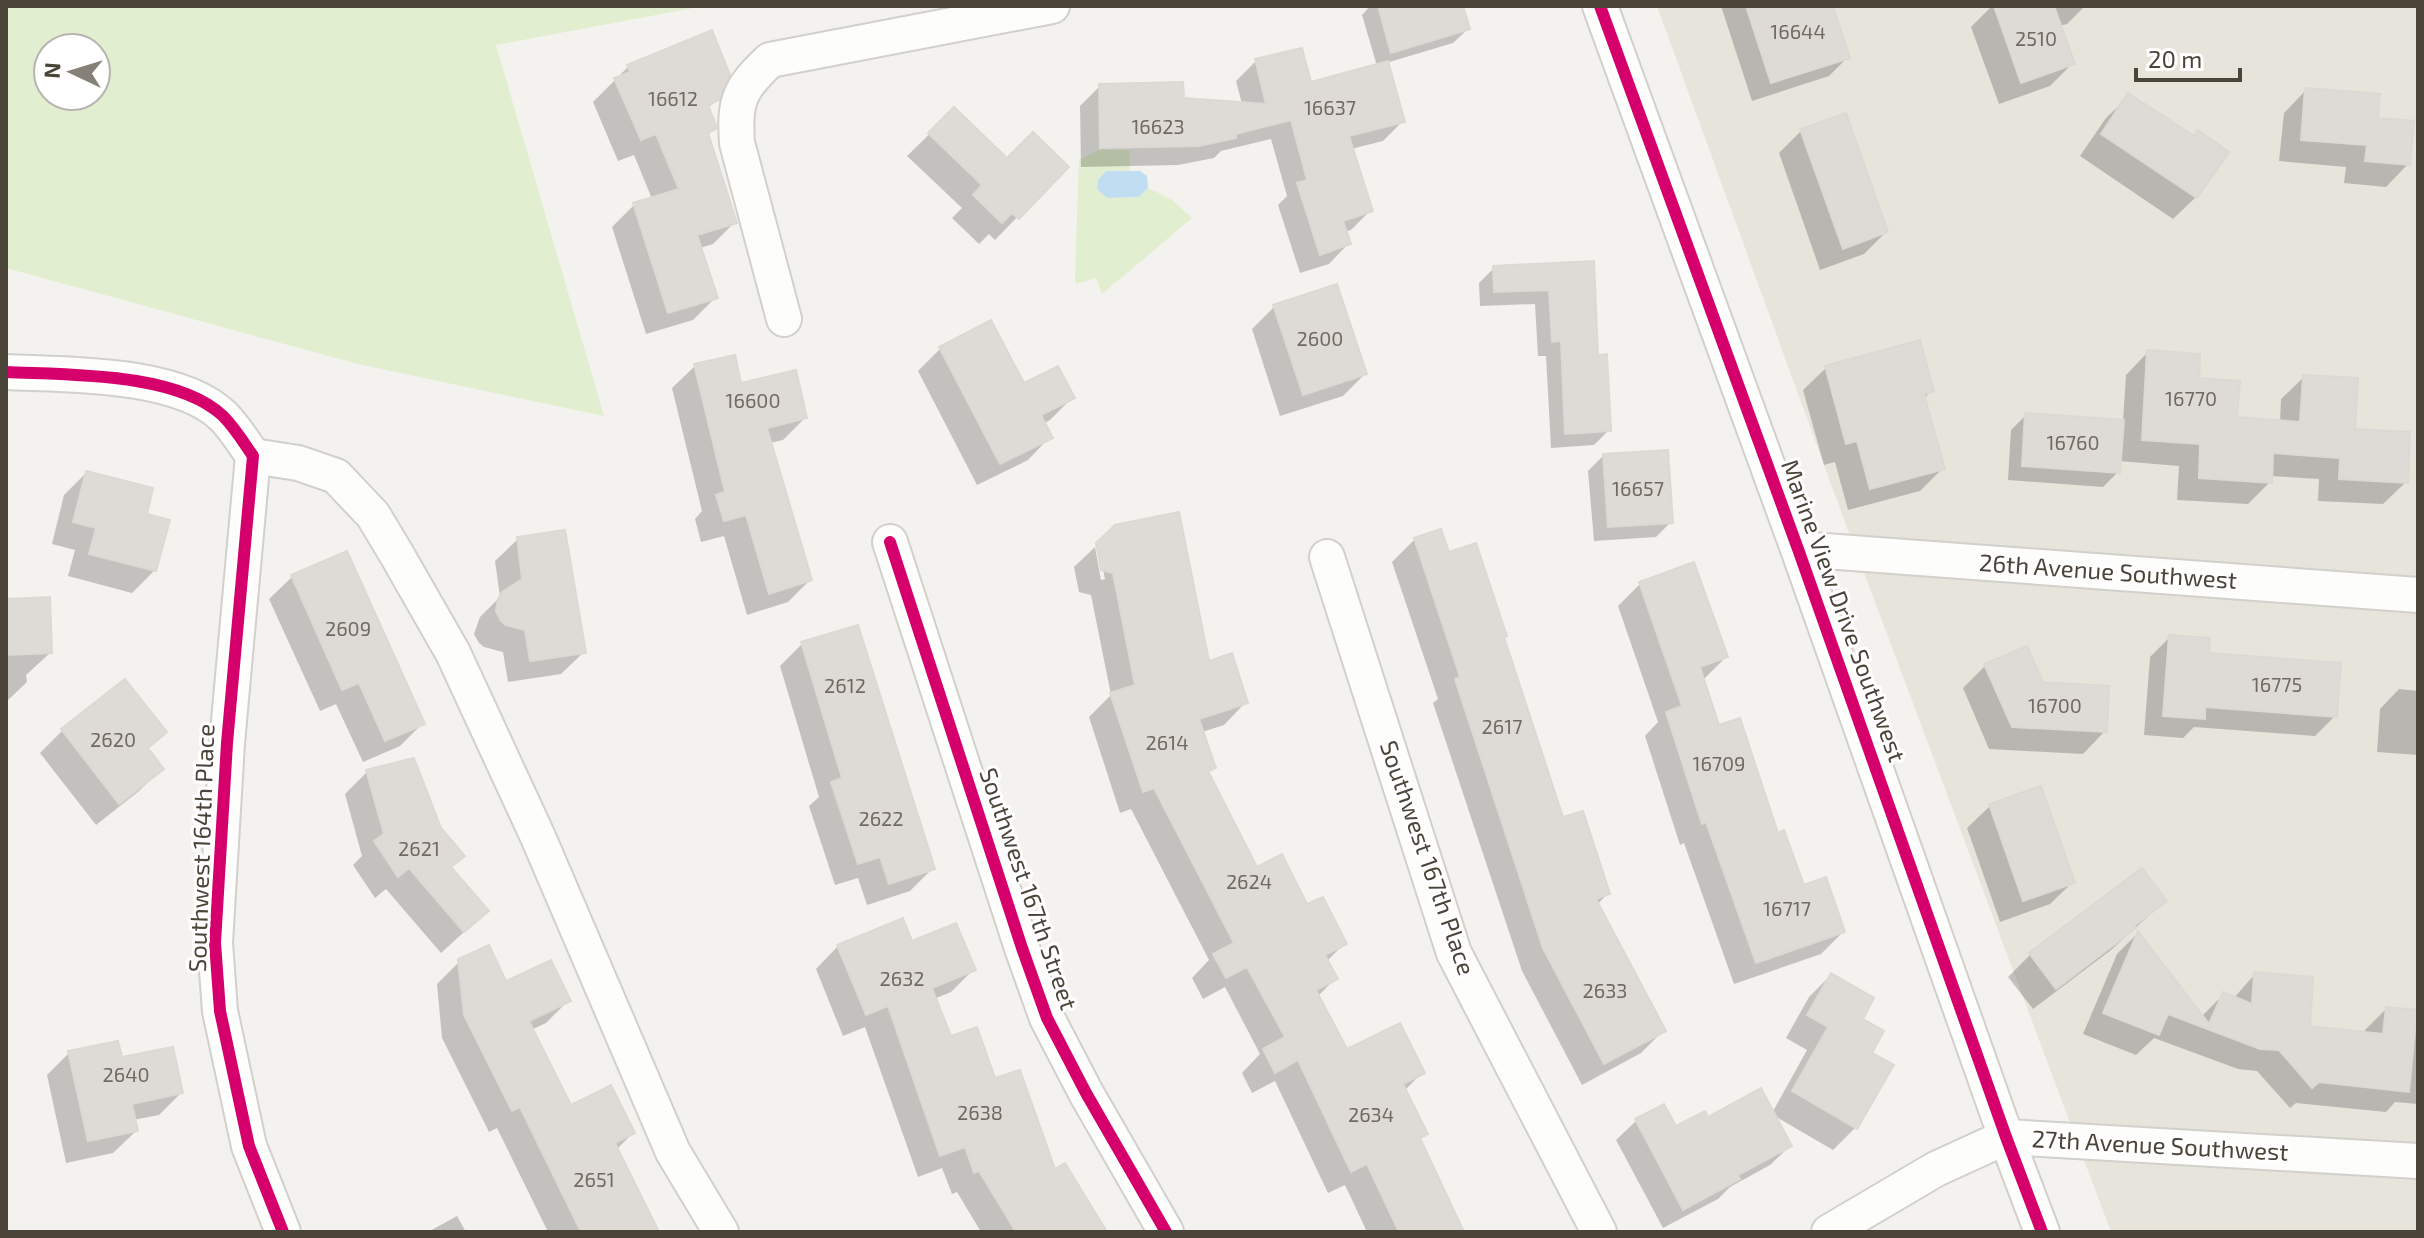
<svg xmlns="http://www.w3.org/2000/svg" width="2424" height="1238" viewBox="0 0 2424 1238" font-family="'Exo 2',sans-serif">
<rect width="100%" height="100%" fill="#f4f2ee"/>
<!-- residential -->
<polygon fill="#e7e4dc" points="1657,6 2418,6 2418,1232 2111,1232 1833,490"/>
<!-- green -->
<g fill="#e1eecf" fill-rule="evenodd">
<path d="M6 6H704L496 45 604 416 358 364 6 268ZM48 48H96V96H48Z"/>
<polygon points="1098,150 1129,150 1130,171 1106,171 1098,180 1097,189 1107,198 1139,197 1148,188 1171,199 1192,218 1102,294 1096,278 1076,284 1075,277 1079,160"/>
</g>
<!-- water -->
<polygon fill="#c0ddf1" points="1106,171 1140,171 1147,176 1148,188 1139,197 1107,198 1097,189 1098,180"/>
<!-- shadow -->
<g fill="#0003">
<polygon points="1370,6 1461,6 1468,29 1453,43 1386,63 1403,121 1383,141 1351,149 1371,210 1351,230 1344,232 1348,244 1329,264 1300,273 1278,205 1287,196 1271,139 1221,151 1214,158 1178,165 1081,167 1080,106 1100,86 1182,100 1242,104 1236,81 1256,61 1309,84 1377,66 1362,15"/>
<polygon points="1721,6 1831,6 1848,57 1829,76 1752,101"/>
<polygon points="1992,6 2085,6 2067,24 2059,26 2073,63 2050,86 1999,104 1971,27"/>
<polygon points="629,66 717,99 707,109 714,129 707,136 735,222 713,244 700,248 715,298 693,320 646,334 612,227 634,205 652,199 634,155 618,161 593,102"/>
<polygon points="2306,90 2375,119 2408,164 2386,187 2344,183 2346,167 2279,161 2284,113"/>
<polygon points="2129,96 2196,197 2173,219 2080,156 2106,118"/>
<polygon points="954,110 1007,161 1066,167 995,240 989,234 979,244 952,218 962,208 907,156"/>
<polygon points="1801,131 1886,232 1864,254 1820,270 1779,153"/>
<polygon points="1592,264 1596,357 1609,430 1594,445 1551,448 1546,356 1538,356 1535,304 1480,306 1479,283 1494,268"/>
<polygon points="1274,307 1365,374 1343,396 1280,416 1252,329"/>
<polygon points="940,349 1023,385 1072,398 1050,420 1043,424 1050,437 1028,460 977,485 918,371"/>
<polygon points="2148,352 2196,380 2235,419 2280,423 2281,399 2304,377 2353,431 2406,482 2383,504 2318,501 2319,479 2270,476 2270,482 2248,504 2177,500 2179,466 2119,461 2118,472 2103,487 2008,480 2011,430 2026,415 2123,422 2126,375"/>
<polygon points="695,366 805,418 783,440 770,443 810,580 788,602 747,615 724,536 701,542 695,519 702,511 672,388"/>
<polygon points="1826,368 1932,390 1923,399 1943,468 1920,491 1848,510 1835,462 1824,465 1803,390"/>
<polygon points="1603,456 1671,522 1656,537 1594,541 1588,471"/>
<polygon points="86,473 145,515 155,570 132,593 68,576 75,550 52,544 64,495"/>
<polygon points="1116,526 1207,664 1246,702 1224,725 1202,732 1213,768 1207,774 1256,870 1307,907 1345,943 1326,962 1335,979 1317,997 1346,1052 1423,1072 1404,1091 1425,1134 1419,1140 1462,1232 1367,1232 1345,1185 1328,1193 1275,1081 1252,1093 1242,1073 1260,1054 1225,987 1203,999 1192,978 1209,960 1131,809 1120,813 1089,717 1111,695 1091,595 1079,592 1074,567 1095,547 1101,580 1105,579 1098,545 1096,545"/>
<polygon points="518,539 584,652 561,674 508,682 503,652 484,647 479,643 474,634 480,617 500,597 495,561"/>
<polygon points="1415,539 1448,554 1502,638 1562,820 1608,893 1597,905 1663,1031 1641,1053 1582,1085 1522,971 1433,703 1438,699 1392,562"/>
<polygon points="346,553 422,724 400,746 363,762 336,704 320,711 269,599 292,577"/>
<polygon points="1640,584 1726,657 1704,679 1717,728 1803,888 1843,932 1821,954 1734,984 1684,843 1680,845 1645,736 1658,722 1618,606"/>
<polygon points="6,601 50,653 26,675 27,682 6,702"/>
<polygon points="2170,637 2335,716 2315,736 2194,727 2183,738 2144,735 2150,657"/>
<polygon points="802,644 933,868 910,891 867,905 858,878 835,885 809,806 819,797 780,666"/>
<polygon points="1985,666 2042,684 2105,731 2083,754 1989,749 1963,688"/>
<polygon points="125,682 165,732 147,750 162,769 139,791 96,825 40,753 62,731"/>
<polygon points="2399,689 2418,691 2418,755 2377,752 2380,709"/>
<polygon points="367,772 440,829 462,856 450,868 487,911 441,953 386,889 375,898 353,865 362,856 345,794"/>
<polygon points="1990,806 2073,882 2050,904 2000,922 1967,828"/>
<polygon points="2141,871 2165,901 2111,950 2033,1009 2008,977 2030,955"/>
<polygon points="2137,934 2201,1017 2223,995 2233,999 2255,974 2308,1028 2365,1034 2365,1030 2386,1009 2418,1012 2418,1104 2395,1102 2386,1112 2296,1103 2290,1108 2257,1071 2238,1069 2154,1038 2136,1055 2083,1034 2117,954"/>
<polygon points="911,944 974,969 951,992 934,999 950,1039 994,1081 1054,1172 1104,1232 981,1232 957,1192 952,1194 942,1168 918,1177 865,1027 843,1036 816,969 838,946"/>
<polygon points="460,961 505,984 568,1001 546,1023 531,1030 570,1108 633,1133 616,1150 657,1232 548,1232 497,1128 489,1132 442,1038 437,984"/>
<polygon points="1831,975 1860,1020 1869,1054 1856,1127 1833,1150 1773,1115 1790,1146 1770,1165 1730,1187 1718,1199 1663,1228 1616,1140 1636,1121 1675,1129 1707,1120 1772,1113 1807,1050 1786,1038 1809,997"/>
<polygon points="69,1053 120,1060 181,1093 159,1115 133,1120 136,1131 113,1153 66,1163 47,1075"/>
<polygon points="457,1216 466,1232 428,1232"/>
</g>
<!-- building -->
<g fill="#dedbd6" stroke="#dcd9d4" stroke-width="2">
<polygon points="1378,6 1463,6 1470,29 1391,53"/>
<polygon points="1746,6 1833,6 1850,58 1771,83"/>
<polygon points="1994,6 2054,6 2075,64 2021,83"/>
<polygon points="712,30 730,75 719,100 708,105 716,125 716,129 708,133 737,223 697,235 718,298 668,313 633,203 679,189 656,134 641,140 614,78 630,72 627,65"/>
<polygon points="1302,48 1311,82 1388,61 1405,122 1349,136 1373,211 1343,221 1351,244 1320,255 1297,183 1307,180 1291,120 1236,134 1236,138 1199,146 1100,148 1099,84 1183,82 1184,98 1266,104 1255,59"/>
<polygon points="2305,88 2380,94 2378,118 2414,121 2410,165 2365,161 2367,145 2301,140"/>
<polygon points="2128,93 2194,136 2198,130 2229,152 2197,198 2101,134"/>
<polygon points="954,107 1007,158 1033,132 1069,167 1019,219 1012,213 1002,223 973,195 982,185 928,133"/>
<polygon points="1846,113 1888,232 1843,249 1800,129"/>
<polygon points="1594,261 1598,355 1607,354 1611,431 1565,434 1561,341 1552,342 1549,290 1494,292 1493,266"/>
<polygon points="1337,284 1367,374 1303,395 1273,305"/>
<polygon points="991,320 1024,383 1058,366 1075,398 1041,415 1053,438 1000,464 939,347"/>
<polygon points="1920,340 1934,391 1924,394 1945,469 1870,489 1857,441 1846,444 1825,366"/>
<polygon points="2147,350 2200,354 2199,378 2240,381 2237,417 2300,422 2303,375 2358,378 2355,429 2410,432 2408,483 2339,479 2340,458 2273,453 2272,483 2199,478 2200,444 2142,440"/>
<polygon points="735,355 741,383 796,370 807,418 767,428 812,580 769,594 746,515 724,521 716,495 725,492 694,364"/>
<polygon points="2025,413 2124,420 2120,473 2022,466"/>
<polygon points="1668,450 1673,523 1608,527 1603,454"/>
<polygon points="86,471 153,488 147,514 170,520 156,571 89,554 96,528 73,522"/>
<polygon points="1179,512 1209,661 1232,653 1248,703 1199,719 1216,768 1208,771 1257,867 1282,854 1307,904 1323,897 1347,944 1325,955 1338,979 1316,990 1347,1049 1400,1023 1425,1073 1403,1084 1428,1134 1420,1138 1464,1232 1399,1232 1367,1164 1351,1172 1298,1060 1275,1073 1263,1049 1285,1037 1247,967 1226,978 1213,954 1234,943 1154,788 1143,792 1110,693 1135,685 1113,573 1101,570 1096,543 1115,525"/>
<polygon points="1441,529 1449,552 1476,543 1507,636 1504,637 1563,817 1583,811 1610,894 1596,899 1666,1031 1604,1064 1543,948 1455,679 1460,677 1414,538"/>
<polygon points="565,530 586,653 530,661 525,630 506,625 501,621 496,611 498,599 502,592 522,579 517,537"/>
<polygon points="347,551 425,724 385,741 359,683 342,690 291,575"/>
<polygon points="1694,562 1728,657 1700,667 1719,725 1740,718 1778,833 1784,830 1804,885 1826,877 1845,932 1756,963 1706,822 1702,824 1666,712 1682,706 1639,582"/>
<polygon points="50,597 52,653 6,655 6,599"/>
<polygon points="858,625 935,869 889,884 880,857 858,864 831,782 842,778 801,642"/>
<polygon points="2169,635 2210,638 2209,653 2341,663 2337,717 2205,707 2205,719 2163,716"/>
<polygon points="2027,646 2043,682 2109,686 2107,732 2012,727 1984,664"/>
<polygon points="125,679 167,732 148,748 164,769 119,804 61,729"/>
<polygon points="414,758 441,828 465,856 451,867 489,911 464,932 409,868 398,877 374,841 384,834 366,770"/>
<polygon points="2041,786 2075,883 2023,901 1989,804"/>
<polygon points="2142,868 2167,901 2134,926 2136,928 2056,989 2029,953"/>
<polygon points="903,918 912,941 956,923 976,970 932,988 951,1036 977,1027 995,1078 1020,1070 1055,1169 1065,1163 1107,1232 1016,1232 979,1171 974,1173 965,1147 940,1156 888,1006 866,1015 837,945"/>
<polygon points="2138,931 2209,1024 2223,992 2252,1004 2254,972 2313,977 2310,1026 2383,1034 2386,1007 2417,1010 2409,1092 2319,1082 2312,1088 2279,1050 2260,1049 2168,1014 2159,1035 2103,1013"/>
<polygon points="489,945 506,981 551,960 571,1001 529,1021 571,1105 611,1085 635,1133 615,1143 659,1232 581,1232 520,1107 512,1111 464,1015 458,959"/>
<polygon points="1831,973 1874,998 1863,1019 1884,1031 1872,1053 1894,1065 1857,1129 1792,1091 1828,1027 1807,1015"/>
<polygon points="118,1041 122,1057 173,1047 183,1093 132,1104 138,1131 88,1141 68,1051"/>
<polygon points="1761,1088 1792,1146 1738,1175 1740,1179 1683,1210 1635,1119 1664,1104 1676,1126 1705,1111 1708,1117"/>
</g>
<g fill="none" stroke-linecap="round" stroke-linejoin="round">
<defs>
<g id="minor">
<polyline points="1600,6 1798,549 2006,1137 2042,1232"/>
<path d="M784 319 737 143C734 101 739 89 770 60L1052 6"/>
<path d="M6 372C67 375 177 372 223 416 235 428 244 443 253 456"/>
<polyline points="253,456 298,463 336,476 373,515 397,555 453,653 538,837 673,1152 721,1232"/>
<polyline points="253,456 227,743 215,943 220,1011 249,1146 283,1232"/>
<polyline points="890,542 1022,948 1047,1018 1086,1093 1166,1232"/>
<polyline points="1798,549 2418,595"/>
<polyline points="1327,557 1454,953 1599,1232"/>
<polyline points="1829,1232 1936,1169 2006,1137 2418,1161"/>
</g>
</defs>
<!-- minor casing -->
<use href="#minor" stroke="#d2d0cb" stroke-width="38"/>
<!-- minor -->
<use href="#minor" stroke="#fdfdfc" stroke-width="34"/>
<defs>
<g id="cycleway">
<polyline points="1600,6 1798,549 2006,1137 2042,1232"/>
<path d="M6 372C67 375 177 372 223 416 235 428 244 443 253 456L227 743 215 943 220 1011 249 1146 283 1232"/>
<polyline points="890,542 1022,948 1047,1018 1086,1093 1166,1232"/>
</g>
</defs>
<!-- cycleway casing -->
<use href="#cycleway" stroke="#fff" stroke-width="17"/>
<!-- cycleway -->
<use href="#cycleway" stroke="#d6006c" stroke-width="12"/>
</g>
<g text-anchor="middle" stroke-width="6" stroke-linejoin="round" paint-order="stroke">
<!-- number labels -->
<g font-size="20" fill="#706a61">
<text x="1798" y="39">16644</text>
<text x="2036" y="46">2510</text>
<text x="673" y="106">16612</text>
<text x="1330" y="115">16637</text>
<text x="1158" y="134">16623</text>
<text x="1320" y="346">2600</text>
<text x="2191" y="406">16770</text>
<text x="753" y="408">16600</text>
<text x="2073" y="450">16760</text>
<text x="1638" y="496">16657</text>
<text x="348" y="636">2609</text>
<text x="2277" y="692">16775</text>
<text x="845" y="693">2612</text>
<text x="2055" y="713">16700</text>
<text x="1502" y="734">2617</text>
<text x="113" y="747">2620</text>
<text x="1167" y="750">2614</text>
<text x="1719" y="771">16709</text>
<text x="881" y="826">2622</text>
<text x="419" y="856">2621</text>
<text x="1249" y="889">2624</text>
<text x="1787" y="916">16717</text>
<text x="902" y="986">2632</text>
<text x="1605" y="998">2633</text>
<text x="126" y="1082">2640</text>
<text x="980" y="1120">2638</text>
<text x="1371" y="1122">2634</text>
<text x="594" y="1187">2651</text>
</g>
<!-- street labels -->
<g font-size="24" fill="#4b4439" stroke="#fff">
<text transform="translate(2108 572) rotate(4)" y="8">26th Avenue Southwest</text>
<text transform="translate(1843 611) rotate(70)" y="8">Marine View Drive Southwest</text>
<text transform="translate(202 848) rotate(-88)" y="8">Southwest 164th Place</text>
<text transform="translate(1427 858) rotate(71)" y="8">Southwest 167th Place</text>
<text transform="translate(1028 889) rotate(71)" y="8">Southwest 167th Street</text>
<text transform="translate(2160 1146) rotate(3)" y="8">27th Avenue Southwest</text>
</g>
</g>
<!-- border -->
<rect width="2424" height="1238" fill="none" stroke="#4b4439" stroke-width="16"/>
<!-- north arrow -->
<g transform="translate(72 72) rotate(274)"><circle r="38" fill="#ffffff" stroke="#b7b4b0" stroke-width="2"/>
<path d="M0-6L14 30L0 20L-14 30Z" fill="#868178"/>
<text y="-12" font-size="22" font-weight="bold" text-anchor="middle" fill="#4b4439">N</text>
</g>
<!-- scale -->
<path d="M2136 68v12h104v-12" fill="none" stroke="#4b4439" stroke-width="4"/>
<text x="2148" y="68" font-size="24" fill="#4b4439" stroke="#ffffff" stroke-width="6" paint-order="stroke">20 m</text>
</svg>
